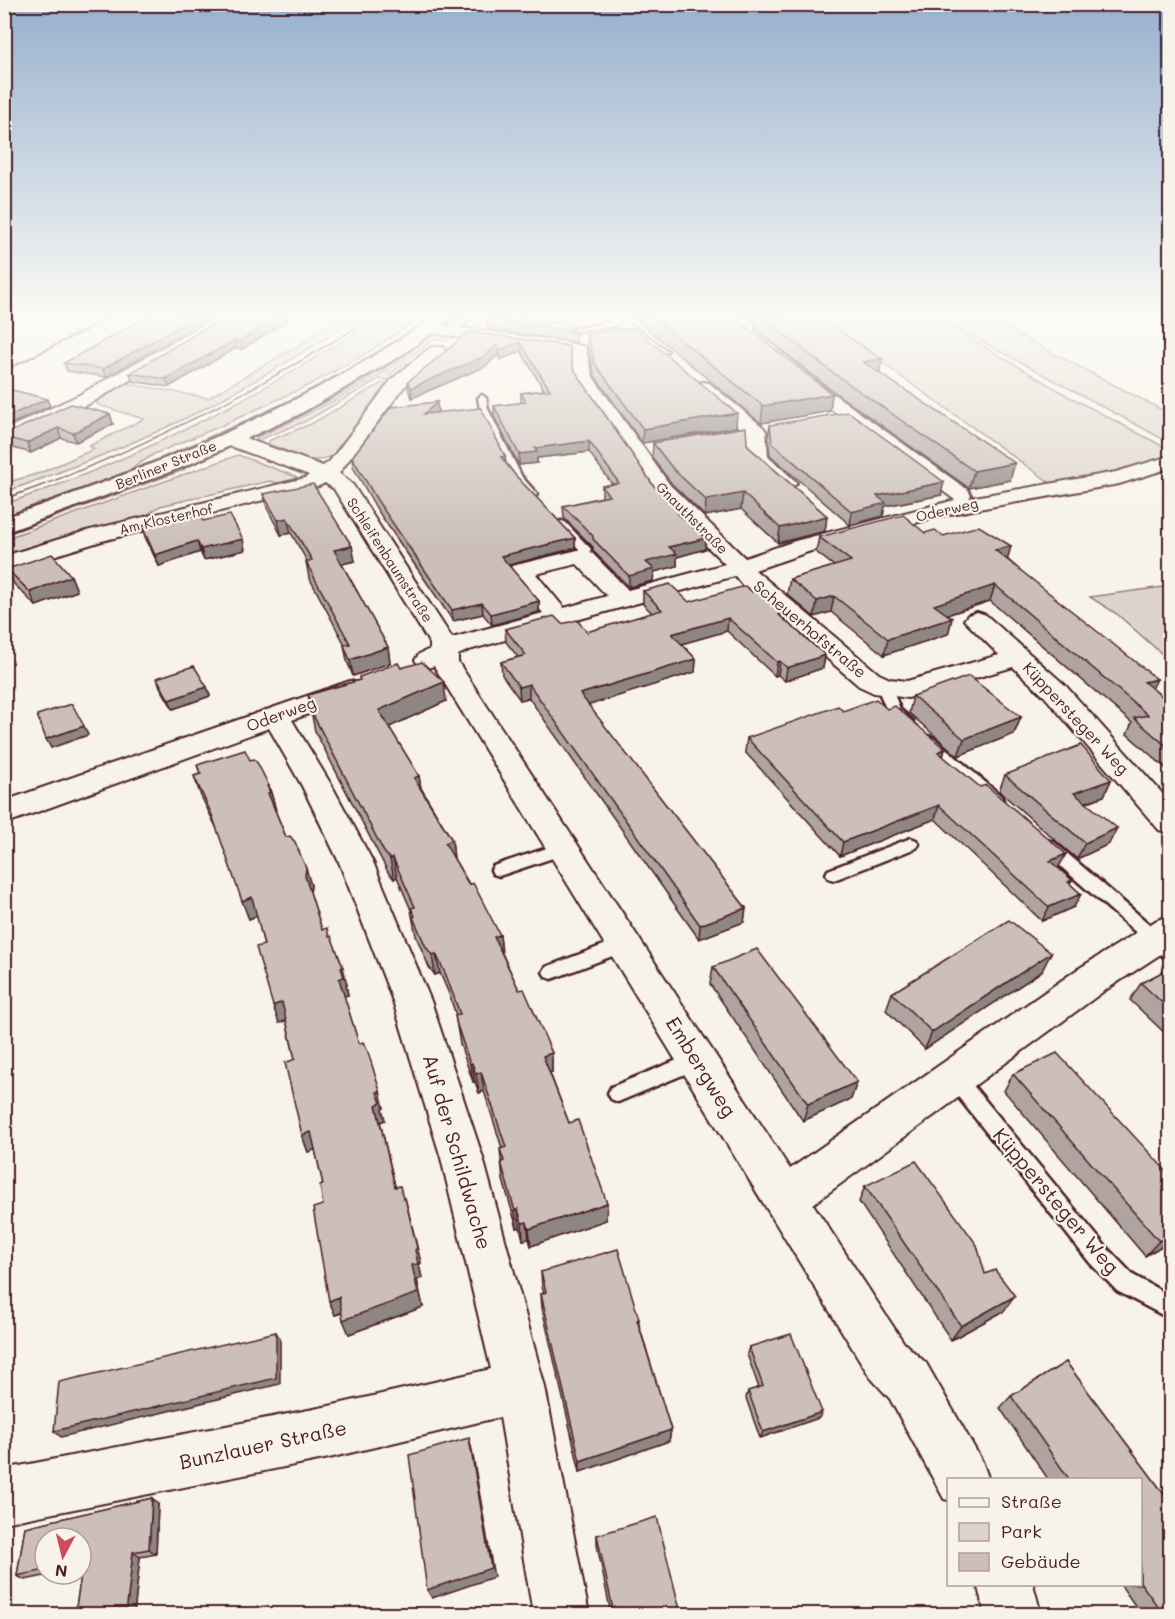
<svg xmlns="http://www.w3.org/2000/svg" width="1175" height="1619" viewBox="0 0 1175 1619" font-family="Mali,sans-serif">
<rect width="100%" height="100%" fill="#f7f3e8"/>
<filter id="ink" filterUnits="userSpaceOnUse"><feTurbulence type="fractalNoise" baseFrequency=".0167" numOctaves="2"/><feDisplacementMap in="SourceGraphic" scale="12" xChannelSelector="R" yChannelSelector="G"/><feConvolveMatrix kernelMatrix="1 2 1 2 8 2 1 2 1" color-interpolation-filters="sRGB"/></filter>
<g filter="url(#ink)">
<!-- green -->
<g fill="#ded4cc" stroke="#947a7c" stroke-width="1.5">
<path d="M340 317H359C306 351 253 383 198 412 136 443 70 469 5 492V483L40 473 94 449 89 446 144 419 98 405 96 400 124 383 208 398 309 339Z"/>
<path d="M379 317H422L362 356 311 384 223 425 154 454 125 473 5 517V504C137 460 263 394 379 317Z"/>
<path d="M431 317H437L324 387 173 456 170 454C259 415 352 376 431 317Z"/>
<polygon points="818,317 934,317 1068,396 1170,450 1170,458 1113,474 1052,484"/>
<polygon points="937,317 984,317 1170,414 1170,443"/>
<path d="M435 334C381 373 321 408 260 433L301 412 426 337Z"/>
<path d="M441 334 449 337 446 341 434 339 423 348 424 354 413 366 405 363 389 375 397 379 394 381 379 379 306 421 258 440 257 437C321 410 384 375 441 334Z"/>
<polygon points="382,383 391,384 339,454 319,460 309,460 268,444 270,440 311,424"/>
<path d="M238 455 297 477C291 487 280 484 270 481L160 506 142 518 5 556 4 539Z"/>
<polygon points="179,468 184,470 5,535 4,531"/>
<polygon points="1170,586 1170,661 1117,614 1090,597"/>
</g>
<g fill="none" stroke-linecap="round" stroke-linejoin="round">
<defs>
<g id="service">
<polygon points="464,317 473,317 453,334 447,334 447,330"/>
<polygon points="618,321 622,323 621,325 576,331 572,329"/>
<polygon points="482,395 486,398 488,409 522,477 537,494 536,496 528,496 513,478 480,409 478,398"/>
<polygon points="561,521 565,522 591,549 586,558 582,559 576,556 579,549 556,524"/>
<polygon points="884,683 891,687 900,709 913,721 911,724 901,724 887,711 877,687"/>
<polygon points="929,736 934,738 1001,796 1003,800 1001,804 991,804 924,744 922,741"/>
<polygon points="911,838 916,840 919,844 916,848 834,880 828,878 826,874 828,870"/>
<polygon points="1048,840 1054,842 1170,942 1170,959 1164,957 1042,850 1040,846 1042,842"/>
<polygon points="565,842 571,844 573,848 571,852 499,876 493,874 491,870 493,866"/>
<polygon points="625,937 631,939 634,944 631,949 552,979 546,977 543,972 546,967"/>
<polygon points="697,1052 704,1054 706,1060 704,1066 618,1102 611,1099 608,1093 611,1087"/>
<polygon points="955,1070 962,1072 1106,1247 1133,1275 1170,1296 1170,1319 1117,1291 1090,1263 948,1084 945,1078 948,1072"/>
</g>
<g id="minor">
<polygon points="217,317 237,317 91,403 4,444 4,430 79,395"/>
<polygon points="603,317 622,317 668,351 660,356 654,355"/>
<path d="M745 317 753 322 755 331 828 390 968 490 971 495 969 498 1116 472 1170 456V468L1119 484 945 515 811 551 755 570 879 674 890 679 907 681 999 655 964 620 968 615 977 612 986 615 1065 685 1170 802V833L1159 830 1045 697 1013 667 908 698 874 693 859 686 743 586 735 576 469 650 458 655V662L790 1169 1078 969 1157 920 1170 916V948L1104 991 813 1204 904 1343 926 1363 982 1461 989 1480H948V1500L944 1499 890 1399 870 1377 434 666 428 668 419 666 415 660 419 654 430 649V644L334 489 325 483 319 486 102 541 4 571V556L86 531 305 478 309 475 222 443 219 439 222 435H236L323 466 329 462 392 379 431 347H443L445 351 443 355 404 387 339 473 353 485 452 638 543 613 508 571 512 566 582 549 590 551 628 590 725 564 654 495 575 377 571 354 424 332 422 329 430 324 565 342 585 347 593 377 670 485 745 558 795 541 955 500 816 398 741 336 737 322ZM577 564 607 596 564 608 536 574Z"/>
<path d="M703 382 709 383 763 427 766 431 768 456 793 479 797 483 793 487C776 492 763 473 751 462L748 458 746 433 697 391 694 387 697 383Z"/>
<polygon points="350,681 360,683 364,689 360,695 292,720 332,786 373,862 431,1001 483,1158 545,1387 589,1614 533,1614 500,1417 329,1458 4,1523 4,1469 329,1406 491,1369 441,1158 393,1001 339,862 302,786 269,728 4,824 4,801"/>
<polygon points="977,1584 1033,1584 1041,1614 985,1614"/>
</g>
<path id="secondary" d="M434 317H453L402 355 296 416 183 467 4 533V518C155 466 302 409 434 317Z"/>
</defs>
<!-- service casing -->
<use href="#service" stroke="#4a1f2b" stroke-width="5"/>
<!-- minor casing -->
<use href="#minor" stroke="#4a1f2b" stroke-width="4"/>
<!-- secondary casing -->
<use href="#secondary" stroke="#4a1f2b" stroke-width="5"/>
<!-- service -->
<use href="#service" fill="#f7f3e8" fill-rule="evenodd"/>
<!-- minor -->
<use href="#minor" fill="#f7f3e8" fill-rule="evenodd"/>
<!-- secondary -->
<use href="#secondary" fill="#f7f3e8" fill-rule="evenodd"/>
<!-- tram -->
<path stroke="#4a1f2b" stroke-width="1.5" d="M4 499C135 454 256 391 373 317"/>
<!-- rail -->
<polyline stroke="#4a1f2b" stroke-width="2" points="4,371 111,317"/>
</g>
<!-- wall -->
<g fill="#afa49f" stroke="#4a1f2b" stroke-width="1.5">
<polygon points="147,317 106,377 67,371 64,363"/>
<polygon points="224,317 289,317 289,320 242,349 236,348 169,387 132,381 130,373"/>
<polygon points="633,317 739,317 741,323 832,394 830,411 761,423"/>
<polygon points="752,317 818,317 880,374 1010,480 969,488 829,388 757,330"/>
<polygon points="487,319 554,323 576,332 576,342 487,329"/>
<polygon points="469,332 569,346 573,368 653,485 682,513 682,516 705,549 677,557 677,566 654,572 653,581 629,587 593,551 593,547 564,518 563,506 602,497 602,486 612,484 589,452 537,458 537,463 519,465 494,416 494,406 521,403 521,393 544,390 521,351 500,360 498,355 486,366 412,398 409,392 408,382"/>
<polygon points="587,334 736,427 642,443 595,376 587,346"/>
<polygon points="437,402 438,412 437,413 505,456 506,463 515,475 575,538 575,548 508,565 539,601 539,612 492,625 483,614 453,621 378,511 353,467 352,457"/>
<polygon points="110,414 113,424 76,442 61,438 31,453 6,446 4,443 4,435"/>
<polygon points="770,425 941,495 885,506 883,516 850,525 770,455 768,437"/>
<polygon points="653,443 747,444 751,449 827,516 825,531 778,543 741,509 705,516 672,484 652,458"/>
<polygon points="263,494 355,561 342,564 388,647 390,663 353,676 347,661 344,645 345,645 309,577 306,562 307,561 291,533 281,535 267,508"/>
<polygon points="203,521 245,550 204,560 200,552 159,566 145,537 142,526"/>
<polygon points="925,533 943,536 1007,559 1152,688 1170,703 1170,772 1127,734 1132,723 990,601 947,615 952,618 948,634 884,655 831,612 814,617 787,594 790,579 834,566 816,552 819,537"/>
<polygon points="7,569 71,576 77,591 36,606 14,584"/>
<polygon points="643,591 689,602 786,621 825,655 823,668 785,681 778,675 775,676 727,631 681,644 696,659 695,672 588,705 746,908 744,922 699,939 529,698 520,700 502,675 501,662 518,657 506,642 505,629 562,624 587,632 652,613 643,604"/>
<polygon points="401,668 446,701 389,727 419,776 421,788 452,840 454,859 500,935 502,953 519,990 552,1053 552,1072 550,1073 569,1123 607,1203 606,1220 531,1246 529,1239 523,1240 520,1227 517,1228 503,1180 500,1149 502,1148 484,1091 479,1093 475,1082 473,1082 460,1044 455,1015 456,1015 449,994 440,973 435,975 429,967 416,936 411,910 397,877 394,879 388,872 315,731 311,711 312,711 308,695 360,680 359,677"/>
<polygon points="157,678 207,687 210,696 173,709 160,687"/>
<polygon points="913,696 1021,717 1014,734 958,756 909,713"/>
<polygon points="887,709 945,749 943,757 1072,880 1070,884 1081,894 1074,907 1042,921 935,819 840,856 745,752 747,738 843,711"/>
<polygon points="250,760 269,786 274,803 275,810 286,837 311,885 310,892 322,930 347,985 346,985 348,995 344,996 359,1044 384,1108 382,1109 385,1120 380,1122 395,1187 404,1199 405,1198 421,1263 419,1265 422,1278 417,1280 423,1307 349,1334 342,1313 335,1315 323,1205 323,1184 315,1149 308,1152 302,1135 295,1059 286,1020 279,1023 264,945 257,916 249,919 218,831 200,794 194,776 200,774 197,765"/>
<polygon points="1005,775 1111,780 1104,796 1086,803 1109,844 1077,859 999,791"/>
<polygon points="713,967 857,1082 851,1099 803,1121 710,984"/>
<polygon points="1170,968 1170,1038 1130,1000 1141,983"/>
<polygon points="1042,971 925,1049 886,1010 892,993"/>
<polygon points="1013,1074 1170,1241 1145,1256 1004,1091"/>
<polygon points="865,1186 1004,1311 951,1340 859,1202"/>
<polygon points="541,1272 639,1319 639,1325 671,1430 669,1441 580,1472 542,1308 541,1294 544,1293 542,1287"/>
<polygon points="749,1347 819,1418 760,1438 746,1398 748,1391 759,1388 747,1354"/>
<polygon points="1066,1362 1170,1502 1170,1614 1141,1614 1120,1584 1140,1584 1140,1479 1048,1479 1000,1408 1011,1396"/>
<polygon points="152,1498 158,1504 156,1554 140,1557 134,1614 75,1614 82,1568 81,1568 81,1538 45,1538 45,1574 54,1574 25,1580 17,1576 25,1527"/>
<polygon points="597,1535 681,1614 611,1614 597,1545"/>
</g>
<!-- shaded-wall -->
<g fill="#8f8682" stroke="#4a1f2b" stroke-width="1.5">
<polygon points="196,317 212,317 106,377 103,369"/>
<polygon points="279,317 289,317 289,320 242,349 240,341"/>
<polygon points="235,340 236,348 169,387 166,379"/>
<polygon points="520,342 521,351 500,360 499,350"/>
<polygon points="497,345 498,355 486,366 412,398 411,388"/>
<polygon points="882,359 879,375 863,362"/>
<polygon points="832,394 830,411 761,423 763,406"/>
<polygon points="47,399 50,406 4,427 4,418"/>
<polygon points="437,402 438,412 425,424 424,414"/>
<polygon points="737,413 736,427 642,443 643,429"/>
<polygon points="110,414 113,424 76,442 73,433"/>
<polygon points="58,428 61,438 31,453 27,443"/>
<polygon points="589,441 589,452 537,458 537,463 519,465 519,454 535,448"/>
<polygon points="1015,463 1010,480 969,488 974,471"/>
<polygon points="944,482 941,495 885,506 883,516 850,525 852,512 877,496"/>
<polygon points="743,493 741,509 705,516 706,500"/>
<polygon points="827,516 825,531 778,543 780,528"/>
<polygon points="287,518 291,533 281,535 278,520"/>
<polygon points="575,538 575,548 501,567 501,556"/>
<polygon points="706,538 705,549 677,557 677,566 654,572 653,581 629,587 629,576 646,562 669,547"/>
<polygon points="243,539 245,550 204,560 201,549"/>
<polygon points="197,541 200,552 159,566 155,555"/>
<polygon points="352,546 355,561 337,565 334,550"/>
<polygon points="1011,546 1007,561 995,550"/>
<polygon points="71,576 77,591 36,606 30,592"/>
<polygon points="995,585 990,601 930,620 934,605"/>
<polygon points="834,596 831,612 814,617 817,601"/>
<polygon points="539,601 539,612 492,625 491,614"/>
<polygon points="482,603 483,614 453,621 452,610"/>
<polygon points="787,612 785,625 779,615"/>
<polygon points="728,618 727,631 671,647 672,634"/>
<polygon points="952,618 948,634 884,655 888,639"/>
<polygon points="388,647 390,663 353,676 350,660"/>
<polygon points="825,655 823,668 785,681 787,668"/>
<polygon points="696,659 695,672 580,708 580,694"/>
<polygon points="780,661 778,675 775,676 777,662"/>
<polygon points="1157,679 1149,695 1144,682"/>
<polygon points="444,682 446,701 383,730 379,710"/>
<polygon points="529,684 529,698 520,700 519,687"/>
<polygon points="207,687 210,696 173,709 169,700"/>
<polygon points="1021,717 1014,734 958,756 964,739"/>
<polygon points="84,726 88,735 51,748 46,739"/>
<polygon points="945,749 941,763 938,752"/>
<polygon points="419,776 422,796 414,778"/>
<polygon points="1111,780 1104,796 1066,809 1074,793"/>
<polygon points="267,786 269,786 274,803 276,810 273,811 268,793"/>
<polygon points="939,805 935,819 840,856 843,842"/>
<polygon points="1117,828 1109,844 1077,859 1085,843"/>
<polygon points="452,840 454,860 445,843"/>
<polygon points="1066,854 1059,867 1044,875 1050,861"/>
<polygon points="393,858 397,877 394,879 390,859"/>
<polygon points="306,868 311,885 310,894 305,876"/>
<polygon points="1081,894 1074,907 1042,921 1049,907"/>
<polygon points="252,897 258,915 249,919 242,901"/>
<polygon points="746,908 744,922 699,939 700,925"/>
<polygon points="500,935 502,955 494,937"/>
<polygon points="1051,953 1042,971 925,1049 932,1032"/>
<polygon points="436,954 440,973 435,975 432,955"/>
<polygon points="343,967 347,985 346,985 348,995 344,996 339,979 341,968"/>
<polygon points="282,1002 288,1020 279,1023 273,1006"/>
<polygon points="552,1053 552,1072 544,1075 543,1056"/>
<polygon points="472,1063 475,1082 473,1082 470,1064"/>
<polygon points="481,1072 484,1091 479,1093 476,1074"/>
<polygon points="857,1082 851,1099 803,1121 808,1104"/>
<polygon points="380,1091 384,1108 382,1109 385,1120 380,1122 399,1203 376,1105 377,1092"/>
<polygon points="311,1132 317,1149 308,1152 302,1135"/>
<polygon points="405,1198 421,1263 419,1265 422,1278 417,1280 423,1307 349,1334 343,1320 412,1265"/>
<polygon points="607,1203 606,1220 531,1246 529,1229"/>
<polygon points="518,1209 520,1227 517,1228 515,1211"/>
<polygon points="527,1222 529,1239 523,1240 522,1223"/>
<polygon points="1170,1234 1170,1241 1145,1256 1159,1241"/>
<polygon points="1015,1296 1004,1311 951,1340 961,1326"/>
<polygon points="339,1297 346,1311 335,1315 329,1301"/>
<polygon points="276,1332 280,1339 280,1384 61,1437 54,1431"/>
<polygon points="822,1412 819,1418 760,1438 763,1432"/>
<polygon points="671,1430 669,1441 580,1472 580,1461"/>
<polygon points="469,1438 472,1450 494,1577 432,1598 427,1590"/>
<polygon points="152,1498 158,1504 156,1554 149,1549"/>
<polygon points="133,1552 140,1557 134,1614 126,1614"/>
</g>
<!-- building -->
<g fill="#ccbfb9" stroke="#4a1f2b" stroke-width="1.5">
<polygon points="147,317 196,317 103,369 64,363"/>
<polygon points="224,317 279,317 240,341 235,340 166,379 130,373"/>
<polygon points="489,317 521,317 554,323 564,322 576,332 487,319"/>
<polygon points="652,317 739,317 741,323 832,394 763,406"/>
<polygon points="762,317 818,317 882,359 863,362 1015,463 974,471 832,372"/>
<polygon points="634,328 737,413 643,429 595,364 587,334"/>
<polygon points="469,332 569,346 573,368 653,485 682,513 678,514 706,538 669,547 677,554 646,562 654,569 629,576 593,539 593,536 563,506 609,496 602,486 619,483 589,441 535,448 537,452 519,454 494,406 526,402 521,393 550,390 520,342 499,350 497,345 485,356 411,388 408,382"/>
<polygon points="9,389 47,399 4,418 4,391"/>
<polygon points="437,402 424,414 481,408 505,456 501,457 515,475 575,538 501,556 539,601 491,614 482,603 452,610 377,500 352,457 391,407"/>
<polygon points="71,404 110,414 73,433 58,428 27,443 4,437 4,435"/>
<polygon points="849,412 944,482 877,496 886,503 852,512 772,443 770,425"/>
<polygon points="746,427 747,444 751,449 827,516 780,528 743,493 706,500 673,469 653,443"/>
<polygon points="313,484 352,546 334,550 388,647 350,660 344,645 350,644 306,562 312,560 287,518 278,520 263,494"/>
<polygon points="199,514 203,521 230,515 243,539 201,549 197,541 155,555 142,526"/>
<polygon points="903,515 925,533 935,530 943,536 979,526 1011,546 995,550 1157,679 1144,682 1170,703 1170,749 1134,718 1148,715 995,585 934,605 952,618 888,639 834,596 817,601 790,579 851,561 819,537"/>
<polygon points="52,554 71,576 30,592 7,569"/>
<polygon points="670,584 689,602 745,586 752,592 760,590 787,612 779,615 825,655 787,668 780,661 777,662 728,618 672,634 696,659 580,694 746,908 700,925 529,684 519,687 501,662 526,655 505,629 554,616 562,624 577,620 587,632 662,610 643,591"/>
<polygon points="422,662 444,682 379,710 419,776 414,778 452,840 445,843 469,885 473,883 500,935 494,937 519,990 524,989 552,1053 543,1056 569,1123 578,1120 607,1203 529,1229 527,1222 522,1223 518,1209 515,1211 501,1162 504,1161 500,1149 506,1147 481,1072 476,1074 472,1063 470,1064 457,1025 455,1015 460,1014 446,975 436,954 432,955 426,947 413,917 415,916 411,908 415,907 393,858 390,859 384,852 311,711 316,710 308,695 360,680 359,677 398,663 401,668"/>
<polygon points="194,666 207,687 169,700 157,678"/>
<polygon points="969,676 1021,717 964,739 913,696"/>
<polygon points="876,699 887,709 895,706 945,749 938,752 980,787 986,785 1066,854 1050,861 1072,880 1068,882 1081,894 1049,907 939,805 843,842 747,738 838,706 843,711"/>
<polygon points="72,704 84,726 46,739 37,715"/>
<polygon points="1081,745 1111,780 1074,793 1117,828 1085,843 1005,775"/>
<polygon points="245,750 250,760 254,759 258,764 269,786 267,786 270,792 268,793 286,837 290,836 295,842 306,868 305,876 322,930 327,928 329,937 331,936 343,967 341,968 344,977 339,979 359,1044 363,1042 368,1052 380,1091 377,1092 381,1103 376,1105 395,1187 400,1186 403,1199 405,1198 417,1248 415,1250 418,1264 412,1265 418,1293 343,1320 339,1297 329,1301 313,1208 323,1205 320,1185 323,1184 311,1132 302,1135 285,1063 295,1059 282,1002 273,1006 256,947 264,945 252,897 242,901 212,815 194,776 201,774 197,765"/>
<polygon points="1009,920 1051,953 932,1032 892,993"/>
<polygon points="757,949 857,1082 808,1104 713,967"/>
<polygon points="1170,968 1170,1010 1141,983"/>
<polygon points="1057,1053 1170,1175 1170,1234 1159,1241 1013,1074"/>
<polygon points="916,1161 977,1245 985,1274 995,1270 1015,1296 961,1326 865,1186"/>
<polygon points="618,1249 639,1319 637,1320 671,1430 580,1461 541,1294 546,1292 541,1272"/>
<polygon points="276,1332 276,1378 54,1431 59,1382"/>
<polygon points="791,1334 822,1412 763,1432 748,1391 763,1386 749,1347"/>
<polygon points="1066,1362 1170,1502 1170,1614 1163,1614 1140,1582 1140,1479 1069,1479 1011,1396"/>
<polygon points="469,1438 491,1568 427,1590 409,1455"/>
<polygon points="152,1498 149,1549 133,1552 126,1614 75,1614 83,1562 81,1562 81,1538 45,1538 45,1570 17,1576 25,1527"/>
<polygon points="657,1517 681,1614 614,1614 597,1535"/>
</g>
</g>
<!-- sky -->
<linearGradient id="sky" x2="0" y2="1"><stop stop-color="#96b0ce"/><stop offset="0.58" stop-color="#fbfaf5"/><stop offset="1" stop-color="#fbfaf5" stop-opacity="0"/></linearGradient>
<rect width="1175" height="544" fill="url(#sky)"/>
<g text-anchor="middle" stroke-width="4.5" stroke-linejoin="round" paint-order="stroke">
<!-- far-street labels -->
<g font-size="14" fill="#4a1f2b" stroke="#f7f3e8">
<text transform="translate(166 465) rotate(-22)" y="5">Berliner Straße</text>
<text transform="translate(947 510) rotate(-13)" y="5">Oderweg</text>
<text transform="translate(692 518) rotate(45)" y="5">Gnauthstraße</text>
<text transform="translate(166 519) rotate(-13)" y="5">Am Klosterhof</text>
<text transform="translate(390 560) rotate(57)" y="5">Schleifenbaumstraße</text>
</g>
<!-- street labels -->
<g font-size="16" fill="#4a1f2b" stroke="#f7f3e8">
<text transform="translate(810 629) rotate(40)" y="6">Scheuerhofstraße</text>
<text transform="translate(281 714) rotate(-20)" y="6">Oderweg</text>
<text transform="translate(1076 718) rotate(47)" y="6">Küppersteger Weg</text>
</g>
<!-- near-street labels -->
<g font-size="20" fill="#4a1f2b" stroke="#f7f3e8">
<text transform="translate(701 1067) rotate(58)" y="7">Embergweg</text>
<text transform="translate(457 1152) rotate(74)" y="7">Auf der Schildwache</text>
<text transform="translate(1056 1201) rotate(50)" y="7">Küppersteger Weg</text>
<text transform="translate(263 1445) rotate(-12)" y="7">Bunzlauer Straße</text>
</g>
</g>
<!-- margin -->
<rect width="1175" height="1619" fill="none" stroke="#f7f3e8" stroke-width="24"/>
<rect x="12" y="12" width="1151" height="1595" fill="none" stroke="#4a1f2b" stroke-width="2" filter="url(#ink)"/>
<!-- legend -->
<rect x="947" y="1478" width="195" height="108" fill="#f7f3e8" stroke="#b29e9c" stroke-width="1.5"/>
<rect x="959" y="1498" width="30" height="9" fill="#f7f3e8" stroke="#b29e9c" stroke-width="1.5"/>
<text x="1001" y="1508" font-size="18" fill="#4a1f2b">Straße</text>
<rect x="959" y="1523" width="30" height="18" fill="#ded4cc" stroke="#b29e9c" stroke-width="1.5"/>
<text x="1001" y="1538" font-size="18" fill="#4a1f2b">Park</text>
<rect x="959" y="1553" width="30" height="18" fill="#ccbfb9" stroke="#b29e9c" stroke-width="1.5"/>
<text x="1001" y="1568" font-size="18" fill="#4a1f2b">Gebäude</text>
<!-- north arrow -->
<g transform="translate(63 1556) rotate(187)"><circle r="28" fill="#f7f3e8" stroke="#b29e9c" stroke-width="1.5"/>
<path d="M0-4.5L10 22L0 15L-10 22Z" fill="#d1495b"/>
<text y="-9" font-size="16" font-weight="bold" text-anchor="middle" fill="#4a1f2b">N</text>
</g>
</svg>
